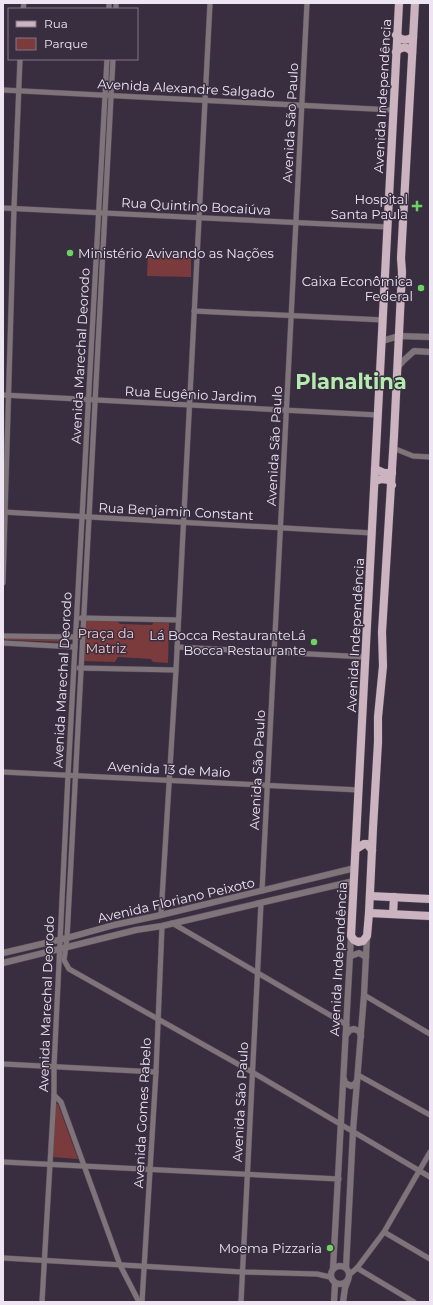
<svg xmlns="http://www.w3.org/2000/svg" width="433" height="1305" viewBox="0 0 433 1305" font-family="Montserrat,sans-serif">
<rect width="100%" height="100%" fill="#392d40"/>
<!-- green -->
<g fill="#7b3b3c">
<polygon points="148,255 191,256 191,277 147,276"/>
<polygon points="86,621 117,621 120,624 152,625 154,622 169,623 168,663 153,662 151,659 118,657 115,662 83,661"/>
<polygon points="5,638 68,639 68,642 5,640"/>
<polygon points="54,1103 58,1104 78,1159 52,1157"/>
</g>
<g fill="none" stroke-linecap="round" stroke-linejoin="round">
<defs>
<g id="minor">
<polyline points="23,9 24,3"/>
<polyline points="109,9 109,3"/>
<polyline points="116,9 116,3"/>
<polyline points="113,59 67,938 64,960 69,969 252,1072 430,1177"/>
<polyline points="3,90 393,110"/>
<polyline points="3,208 388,227"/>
<polyline points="194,311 383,320"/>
<polyline points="3,395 378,415"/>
<polyline points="393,448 413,456 430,457"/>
<polyline points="3,512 372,533"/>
<polyline points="3,583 14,208 20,59"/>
<polyline points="81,618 178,620"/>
<polyline points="3,636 78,637"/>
<polyline points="3,643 75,647"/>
<polyline points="177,647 366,657"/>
<polyline points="79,668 176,670"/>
<polyline points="3,772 359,790"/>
<polyline points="262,891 307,3"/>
<polyline points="161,915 176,670 210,3"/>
<polyline points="172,923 347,1025"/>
<polyline points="364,995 430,1034"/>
<polyline points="3,1064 156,1072"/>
<polyline points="358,1075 430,1115"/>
<polyline points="54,1095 61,1102 120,1265 139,1302"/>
<polyline points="3,1162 339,1179"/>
<polyline points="384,1232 430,1259"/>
<polyline points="3,1258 242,1272 317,1274 330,1277"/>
<polyline points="357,1268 414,1302"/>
<polyline points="349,1275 357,1268 384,1232 430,1152"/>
<polyline points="42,1302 54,1095 54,1067 68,775 107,59"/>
<polyline points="142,1302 156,1072 162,926"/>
<polyline points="241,1302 261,903"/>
</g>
<g id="tertiary">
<polyline points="382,341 399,336 430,337"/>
<polyline points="397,368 403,361 414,351 430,352"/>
<polyline points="3,953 67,938 114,925 161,915 355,868"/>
<polyline points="351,956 359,953 366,957"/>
<polyline points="3,963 136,930 162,926 354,881"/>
<polyline points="346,1035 350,1030 354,1029 359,1031 361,1036"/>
<polyline points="344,1079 345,1083 351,1086 355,1084 357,1081"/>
<circle cx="340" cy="1275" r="9"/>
<polyline points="346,1268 353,1131 364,995 367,936"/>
<polyline points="333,1269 351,936"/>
<polyline points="334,1302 335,1284"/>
<polyline points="343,1302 345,1288 348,1280"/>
</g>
<g id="primary">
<polyline points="399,3 351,936 354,940 358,942 363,941 367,936 369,913 373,828 378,742 378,717 383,666 382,632 394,436 402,272 401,258 415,3"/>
<path d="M396 35C402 41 407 41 413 37"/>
<path d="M396 52C401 46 408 46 412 52"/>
<polyline points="375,469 384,473 392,473"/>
<polyline points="375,481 382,479 389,480 392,485"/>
<polyline points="356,849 364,844 367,844 372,850"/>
<polyline points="370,896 430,899"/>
<polyline points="369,913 430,916"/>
<polyline points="393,914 394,897"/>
</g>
</defs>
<!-- minor casing -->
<use href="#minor" stroke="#564b5c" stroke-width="6"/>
<!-- tertiary casing -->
<use href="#tertiary" stroke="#564b5c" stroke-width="7"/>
<!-- primary casing -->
<use href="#primary" stroke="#564b5c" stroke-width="9"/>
<!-- minor -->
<use href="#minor" stroke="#7f7479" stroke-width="5"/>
<!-- tertiary -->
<use href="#tertiary" stroke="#7f7479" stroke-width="6"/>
<!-- primary -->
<use href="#primary" stroke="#cbb4bf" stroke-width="8"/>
</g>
<!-- markers -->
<g fill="#6cd362" stroke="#392d40" stroke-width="1.5">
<path d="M415 200h4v4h4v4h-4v4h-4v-4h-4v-4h4z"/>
<circle cx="70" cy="253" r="4"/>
<circle cx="421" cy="288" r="4"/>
<circle cx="314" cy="642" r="4"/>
<circle cx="330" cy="1248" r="4"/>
</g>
<g text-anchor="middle" stroke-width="3" stroke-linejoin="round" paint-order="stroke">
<!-- street labels -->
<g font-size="13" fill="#ede6f2" stroke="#392d40">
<text transform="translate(186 88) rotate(3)" y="5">Avenida Alexandre Salgado</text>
<text transform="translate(382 96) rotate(-87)" y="5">Avenida Independência</text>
<text transform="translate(290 123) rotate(-87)" y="5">Avenida São Paulo</text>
<text transform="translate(196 206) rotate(3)" y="5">Rua Quintino Bocaiúva</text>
<text transform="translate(80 356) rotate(-87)" y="5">Avenida Marechal Deorodo</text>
<text transform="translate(191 394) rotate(3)" y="5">Rua Eugênio Jardim</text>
<text transform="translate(274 446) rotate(-87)" y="5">Avenida São Paulo</text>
<text transform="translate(176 511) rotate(3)" y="5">Rua Benjamin Constant</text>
<text transform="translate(355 635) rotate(-87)" y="5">Avenida Independência</text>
<text transform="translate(62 680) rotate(-87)" y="5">Avenida Marechal Deorodo</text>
<text transform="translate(169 769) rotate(3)" y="5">Avenida 13 de Maio</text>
<text transform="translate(257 770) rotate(-87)" y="5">Avenida São Paulo</text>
<text transform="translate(176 900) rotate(-13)" y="5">Avenida Floriano Peixoto</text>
<text transform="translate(338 959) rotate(-87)" y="5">Avenida Independência</text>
<text transform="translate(46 1004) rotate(-88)" y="5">Avenida Marechal Deorodo</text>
<text transform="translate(240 1102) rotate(-87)" y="5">Avenida São Paulo</text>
<text transform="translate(142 1113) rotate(-87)" y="5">Avenida Gomes Rabelo</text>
</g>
<!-- poi labels -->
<g font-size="13" fill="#ede6f2" stroke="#392d40" text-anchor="end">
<text x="408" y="204">Hospital<tspan x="408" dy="15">Santa Paula</tspan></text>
<text x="78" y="258" text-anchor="start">Ministério Avivando as Nações</text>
<text x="413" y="286">Caixa Econômica<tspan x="413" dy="15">Federal</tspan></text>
<text x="306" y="640">Lá Bocca RestauranteLá<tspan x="306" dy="15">Bocca Restaurante</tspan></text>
<text x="322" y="1253">Moema Pizzaria</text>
</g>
<!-- park labels -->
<g font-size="13" fill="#f9cdcc" stroke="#392d40">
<text x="106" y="638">Praça da<tspan x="106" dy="15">Matriz</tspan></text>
</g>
<!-- town labels -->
<g font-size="21" font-weight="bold" fill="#b4ebae" stroke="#392d40">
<text x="351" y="389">Planaltina</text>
</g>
</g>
<!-- border -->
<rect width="433" height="1305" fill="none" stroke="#ede6f2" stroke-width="8"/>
<!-- legend -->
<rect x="8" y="8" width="130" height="52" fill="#392d40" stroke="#817787"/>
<rect x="16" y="21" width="20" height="6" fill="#cbb4bf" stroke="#817787"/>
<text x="44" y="28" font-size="12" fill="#ede6f2">Rua</text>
<rect x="16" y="38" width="20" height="12" fill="#7b3b3c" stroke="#817787"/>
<text x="44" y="48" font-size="12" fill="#ede6f2">Parque</text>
</svg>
